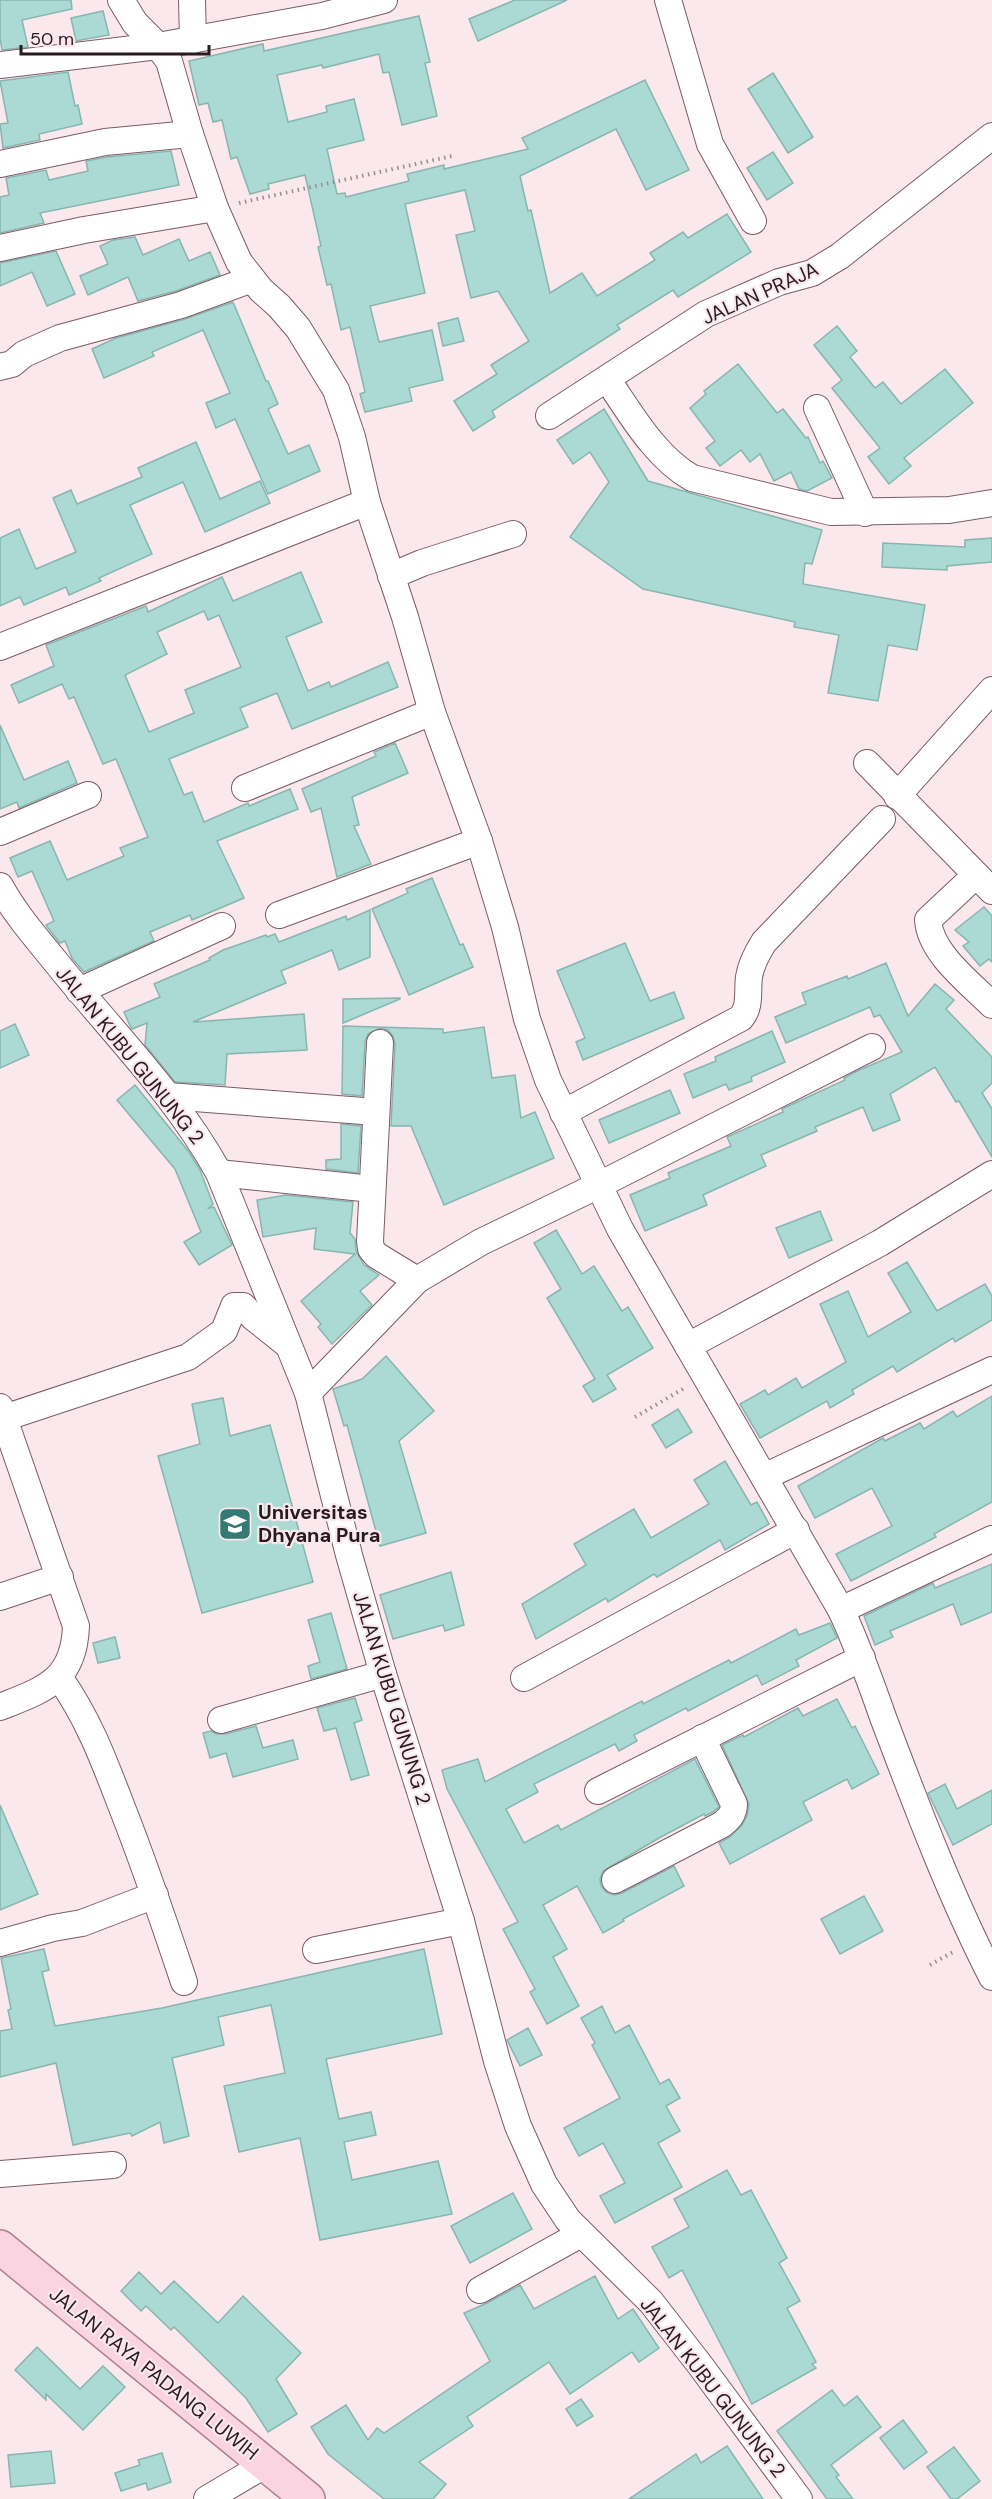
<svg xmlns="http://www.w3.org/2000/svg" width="992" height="2499" viewBox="0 0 992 2499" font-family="'DM Sans',sans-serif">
<rect width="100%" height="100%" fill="#fae8ed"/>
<!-- building -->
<g fill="#abdad4" stroke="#87b5b0" stroke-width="1.5" fill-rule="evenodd">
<polygon points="0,0 71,0 72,9 22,20 28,47 2,50 0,38"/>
<polygon points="515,0 567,0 478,41 469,19"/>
<polygon points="103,11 109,35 76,41 71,18"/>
<polygon points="419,16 430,62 425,63 437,116 402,125 389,72 383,73 379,54 323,68 322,65 277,75 288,122 327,112 326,106 354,99 364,140 327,149 337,194 345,193 346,197 409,181 407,174 444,165 444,169 528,149 522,138 645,80 689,170 646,190 616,129 520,176 528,211 531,210 550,293 582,273 597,296 655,260 650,253 683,232 688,238 727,214 751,252 678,297 673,290 617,325 620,329 492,411 495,417 473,431 454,401 497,374 491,365 529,341 498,291 471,298 456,235 475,231 465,190 405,204 425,293 370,306 379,342 432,330 443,380 409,388 412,401 365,412 360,394 365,392 350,327 341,330 331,284 327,285 318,247 321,246 305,175 268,184 269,189 250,194 237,157 231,159 222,120 213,122 208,103 199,105 189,61 263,44 264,51"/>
<polygon points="68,72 75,106 78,105 82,124 39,134 40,140 3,148 0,124 8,123 0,81"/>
<polygon points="773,73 813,137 788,153 748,89"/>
<polygon points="171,151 179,185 40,213 44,223 0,233 0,197 9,195 6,178 46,170 49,180 88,171 86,161 107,157"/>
<polygon points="773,152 793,183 767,200 747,168"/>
<polygon points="135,237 143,255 179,239 189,261 210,252 220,275 176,291 138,301 128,277 88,295 80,276 108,264 100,246 113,240"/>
<polygon points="56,251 75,294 47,306 32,272 0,286 0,263"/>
<polygon points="233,302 266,381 268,381 278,404 268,409 288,454 309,445 320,471 268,494 235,419 216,428 206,403 230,393 203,330 152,352 154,356 104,378 92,349 116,338 185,319"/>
<polygon points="458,318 464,341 443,346 438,323"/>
<polygon points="837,326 857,351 850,357 875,388 883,382 901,404 945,369 973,403 904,458 911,466 889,484 868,457 880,448 832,388 842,380 814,345"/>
<polygon points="738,364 777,413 783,409 806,438 808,437 820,463 823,461 832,478 807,491 799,489 791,472 774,481 760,454 750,462 741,450 720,466 706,448 715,441 690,408 706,394 704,391"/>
<polygon points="604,409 648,481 822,530 812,564 805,563 803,584 925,605 917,650 888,645 878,701 828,693 839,635 794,627 795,622 643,589 570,537 609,482 590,452 573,464 557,440"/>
<polygon points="196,442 220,499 260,481 270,503 205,532 183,482 130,505 152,554 99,578 101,581 69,595 66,587 24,605 20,597 0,606 0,538 19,529 36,569 76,552 53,498 71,490 77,504 142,477 138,468"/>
<polygon points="992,538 992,562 947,566 947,570 882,567 883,543 965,547 965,540"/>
<path d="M301 572 322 622 286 637 308 691 329 682 331 687 388 662 398 687 292 729 277 693 240 708 248 727 169 759 184 795 192 792 204 822 248 803 249 806 290 789 298 809 217 841 244 898 192 920 190 915 150 932 154 941 84 972 72 958 65 941 60 943 48 928 46 925 54 921 32 871 18 877 10 858 50 841 67 880 124 856 120 848 148 837 116 759 103 764 74 697 69 699 62 684 19 703 11 685 54 666 46 645 146 606 148 612 222 577 233 601ZM204 611 208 620 219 615 241 667 185 690 194 713 149 732 125 675 167 654 157 632Z"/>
<polygon points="0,725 24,780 68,761 77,783 19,808 17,802 0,809"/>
<polygon points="395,743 408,773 352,797 359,825 354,826 371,864 337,877 321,808 311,812 302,789 376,756 374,752"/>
<polygon points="432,878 460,945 463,944 473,967 409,995 372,909 408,893 406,889"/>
<polygon points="984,907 992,916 992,962 989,959 980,966 963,946 969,942 955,930"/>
<polygon points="370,910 370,957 339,970 332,950 281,971 286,983 193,1022 304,1014 307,1050 227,1054 225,1085 175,1082 145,1045 147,1023 132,1029 130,1026 124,1012 160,997 154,984 210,960 209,958 223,950 266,935 267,937 275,934 279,942 346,916 347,920"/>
<polygon points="625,943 650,1001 674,992 684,1018 583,1060 576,1042 585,1038 557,971"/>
<polygon points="886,963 908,1016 935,984 954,1000 946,1009 992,1057 992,1083 982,1093 992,1109 992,1157 959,1101 956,1102 935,1067 890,1094 900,1120 873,1131 863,1107 815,1127 817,1131 761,1155 766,1166 703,1195 707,1205 645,1231 630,1195 670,1178 668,1173 731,1146 727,1137 783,1112 782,1109 845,1080 844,1078 857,1071 902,1052 880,1015 874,1017 870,1007 786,1043 775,1017 806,1004 802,993 847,976 848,979"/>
<polygon points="400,998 400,999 343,1023 343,999"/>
<polygon points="15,1024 29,1055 0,1068 0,1031"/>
<polygon points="343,1026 443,1029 443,1033 484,1027 492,1078 515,1075 521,1118 535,1112 554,1158 444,1205 411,1126 391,1126 395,1044 393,1036 388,1030 380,1028 368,1034 365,1042 362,1096 342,1094"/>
<polygon points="772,1031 785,1062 751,1077 752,1081 729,1090 726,1084 693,1098 684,1074 716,1061 715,1057"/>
<polygon points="135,1085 189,1152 200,1170 213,1204 209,1208 214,1207 232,1245 199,1265 184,1242 201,1232 175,1169 117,1100"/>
<polygon points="670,1090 680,1113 609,1143 599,1120"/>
<polygon points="341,1124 361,1126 358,1173 326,1169 326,1160 341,1159"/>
<polygon points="286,1195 353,1202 350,1233 355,1239 356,1251 364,1265 379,1275 360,1291 372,1305 332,1344 318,1327 321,1324 301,1301 355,1254 314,1249 316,1228 263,1237 257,1200"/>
<polygon points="820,1211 832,1240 789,1258 776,1228"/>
<polygon points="556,1230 582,1274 594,1266 622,1311 628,1307 653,1348 607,1375 616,1389 593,1402 583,1386 595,1379 547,1298 561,1289 534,1243"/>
<polygon points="907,1262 937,1311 985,1284 992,1296 992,1320 955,1342 953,1338 897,1372 893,1366 852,1390 854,1394 830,1408 827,1401 760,1438 740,1404 765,1390 768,1395 796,1378 802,1388 846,1362 820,1304 848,1291 868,1337 911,1312 888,1273"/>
<polygon points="386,1356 434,1411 399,1441 426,1533 380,1546 347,1425 344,1426 333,1389 362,1379"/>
<polygon points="992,1396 992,1502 934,1534 936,1537 851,1581 836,1554 892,1526 872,1488 815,1518 798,1486 883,1438 885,1441 920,1423 924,1429 953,1411 957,1417"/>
<polygon points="223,1398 230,1436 270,1425 313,1582 202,1613 158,1456 200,1444 192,1404"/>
<polygon points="678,1409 692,1432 666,1448 652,1425"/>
<polygon points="725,1461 751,1505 757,1502 769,1524 725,1550 720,1540 657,1577 654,1574 608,1602 606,1598 536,1639 522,1604 586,1565 574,1544 634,1509 651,1538 709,1504 694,1480"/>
<polygon points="992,1564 992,1612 961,1625 953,1604 890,1631 893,1637 875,1645 864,1616 933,1583 935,1588"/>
<polygon points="451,1572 464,1625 445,1631 443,1625 393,1639 380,1595"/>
<polygon points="331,1613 347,1669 311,1679 308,1666 320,1662 308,1620"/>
<polygon points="830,1623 837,1638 796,1660 799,1666 762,1685 757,1675 688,1711 686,1708 634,1735 637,1741 619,1751 615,1744 534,1784 538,1792 506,1809 524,1843 558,1825 561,1830 695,1759 719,1807 713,1812 705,1816 704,1814 659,1838 603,1871 600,1879 601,1886 606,1892 614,1895 622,1893 674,1866 684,1886 623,1919 624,1921 603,1933 577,1886 543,1905 567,1949 553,1957 579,2006 547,2024 530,1992 535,1989 503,1929 518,1922 447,1789 442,1770 478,1759 485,1782 642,1701 643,1704 729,1660 731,1663 796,1629 799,1635"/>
<polygon points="115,1637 120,1658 98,1663 93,1643"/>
<polygon points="355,1698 362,1720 354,1723 369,1775 351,1780 336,1728 324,1731 317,1708"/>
<polygon points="837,1699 852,1728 855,1726 879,1774 852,1789 847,1779 803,1802 812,1820 730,1864 719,1843 730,1837 742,1825 747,1816 749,1804 722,1745 743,1735 744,1737 798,1708 803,1716"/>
<polygon points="256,1726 263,1748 293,1740 298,1759 233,1777 226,1753 210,1758 203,1733 211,1731 217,1734 225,1734"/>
<polygon points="945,1784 957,1809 992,1790 992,1824 953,1845 928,1793"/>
<polygon points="0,1805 38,1894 0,1910"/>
<polygon points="864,1896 883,1931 840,1954 821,1919"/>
<polygon points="44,1949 49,1970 42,1972 55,2026 162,2008 424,1949 442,2034 326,2059 339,2119 371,2112 376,2135 344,2142 352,2180 438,2161 452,2214 320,2240 300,2138 239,2152 224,2086 285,2073 271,2005 218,2017 224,2045 172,2058 189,2136 164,2143 160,2122 132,2136 130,2133 73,2145 56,2063 0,2077 0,2031 12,2029 8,2010 11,2009 1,1958"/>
<polygon points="602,2006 615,2033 629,2025 660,2084 669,2079 680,2098 666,2106 680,2131 658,2143 682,2187 615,2223 600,2196 625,2183 603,2143 579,2156 564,2128 620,2098 592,2045 595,2043 581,2018"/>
<polygon points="528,2028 542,2055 520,2066 507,2040"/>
<polygon points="727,2170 741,2195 751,2190 787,2258 779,2263 800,2301 787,2308 816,2362 812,2364 816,2368 752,2404 682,2270 669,2278 652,2247 689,2227 674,2199"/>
<polygon points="513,2193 532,2229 470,2263 451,2226"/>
<polygon points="139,2272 161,2294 174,2281 218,2323 243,2296 301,2353 276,2379 297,2414 268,2432 246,2398 174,2327 171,2330 146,2306 141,2311 121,2291"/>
<polygon points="595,2276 618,2319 633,2309 659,2348 639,2362 632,2352 570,2394 549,2362 467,2417 473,2426 419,2462 446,2484 433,2499 384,2499 328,2454 311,2427 346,2405 368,2440 377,2428 384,2433 490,2361 464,2313 487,2303 520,2285 534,2309"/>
<polygon points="37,2347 80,2389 103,2366 125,2387 83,2430 46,2394 46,2400 15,2370"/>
<polygon points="832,2390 844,2406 857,2396 881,2427 831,2465 839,2475 836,2477 853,2499 827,2499 777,2431"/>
<polygon points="581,2399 593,2416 577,2426 566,2409"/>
<polygon points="903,2420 927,2452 904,2469 880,2438"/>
<polygon points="727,2446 763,2499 629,2499 696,2454 701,2463"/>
<polygon points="954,2447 980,2481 957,2499 951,2499 927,2467"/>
<polygon points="51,2451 55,2483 11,2487 8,2455"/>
<polygon points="162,2453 171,2482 148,2490 146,2483 121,2491 115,2473 140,2465 138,2460"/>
</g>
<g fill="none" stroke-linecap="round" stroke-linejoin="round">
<defs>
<g id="minor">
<path d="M121 0 135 23 158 46 169 61 190 134 215 208 239 262 261 290 279 306 298 328 336 390 352 437 367 502 405 617 432 712 479 841 505 927 527 1019 548 1080 620 1229 841 1610C858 1646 871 1683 884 1720 917 1807 950 1895 992 1977"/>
<polyline points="192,0 193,40"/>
<polyline points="668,0 710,144 753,221"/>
<polyline points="0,65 158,46 322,16 384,0"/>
<polyline points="0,164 105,142 190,134"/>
<polyline points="0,248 84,230 215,208"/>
<polyline points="0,367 12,364 24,354 60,338 181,305 252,279"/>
<path d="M607 379C631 414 655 457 692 478L831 512 949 510 992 503"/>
<polyline points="817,408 865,513"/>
<polyline points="549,416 706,314 779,282 812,273 840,256 992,136"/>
<polyline points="391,576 422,563 513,534"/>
<polyline points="0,647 367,502"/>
<polyline points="867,763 992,891"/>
<polyline points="245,788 432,712"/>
<polyline points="897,796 992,690"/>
<polyline points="0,832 88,795"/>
<path d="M976 875 928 920C930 953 970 983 992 1005"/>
<path d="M0 886C14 912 33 934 51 956 108 1028 175 1093 219 1173L308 1393 349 1555 383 1674 461 1921 497 2061 518 2126 544 2184 568 2220 651 2302 700 2365 799 2499"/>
<polyline points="279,915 479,841"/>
<polyline points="79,991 222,926"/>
<polyline points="380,1043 370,1241 371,1249 376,1255 417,1280"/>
<polyline points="168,1096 376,1112"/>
<path d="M563 1113 741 1018C751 1006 747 992 749 977 751 964 757 953 764 942L882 819"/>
<polyline points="219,1173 372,1189"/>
<polyline points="688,1346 880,1243 992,1174"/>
<polyline points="308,1393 417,1280 481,1242 599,1185 872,1047"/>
<path d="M0 1407 76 1626C74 1681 45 1689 0 1707"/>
<polyline points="4,1418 188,1357 224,1331 234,1306 243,1306 253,1317 288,1345"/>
<polyline points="764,1477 992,1370"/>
<polyline points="0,1597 60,1577"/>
<polyline points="841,1610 992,1539"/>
<path d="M59 1677C88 1718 103 1758 121 1805 144 1863 164 1922 184 1982"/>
<polyline points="524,1678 796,1530"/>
<polyline points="221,1720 383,1674"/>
<polyline points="598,1791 862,1658"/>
<path d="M615 1880 721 1825C729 1819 734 1814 734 1804L702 1738"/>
<polyline points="0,1943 53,1928 82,1923 155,1895"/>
<polyline points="316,1950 461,1921"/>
<polyline points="0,2174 113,2165"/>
<polyline points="480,2290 581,2234"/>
<polyline points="207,2499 266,2464"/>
</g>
<polyline id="major" points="0,2247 308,2499"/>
</defs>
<!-- minor casing -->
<use href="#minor" stroke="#7d5a65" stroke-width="28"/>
<!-- major casing -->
<use href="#major" stroke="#ae818f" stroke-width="36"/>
<!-- path -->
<g stroke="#9c8b90" stroke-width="4" stroke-dasharray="1.5 4.5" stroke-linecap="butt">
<polyline points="239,203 452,156"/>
<polyline points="635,1417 683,1389"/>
<polyline points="930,1965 953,1952"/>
</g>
<!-- minor -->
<use href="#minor" stroke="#fff" stroke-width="26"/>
<!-- major -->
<use href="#major" stroke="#fad4e0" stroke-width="33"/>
</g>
<!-- icons -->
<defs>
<symbol id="university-square" viewBox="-11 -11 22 22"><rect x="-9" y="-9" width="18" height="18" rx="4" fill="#327a73" stroke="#fae8ed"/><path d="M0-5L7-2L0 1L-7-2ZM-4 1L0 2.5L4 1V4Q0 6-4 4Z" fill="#fff"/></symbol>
</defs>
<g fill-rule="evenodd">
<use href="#university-square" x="216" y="1505" width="38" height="38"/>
</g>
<g text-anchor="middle" stroke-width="4.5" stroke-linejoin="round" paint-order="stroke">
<!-- street labels -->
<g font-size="20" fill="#291a1f" stroke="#fae8ed">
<text transform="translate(760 293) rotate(-24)" y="7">JALAN PRAJA</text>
<text transform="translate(130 1055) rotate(51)" y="7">JALAN KUBU GUNUNG 2</text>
<text transform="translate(392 1698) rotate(73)" y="7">JALAN KUBU GUNUNG 2</text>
<text transform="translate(154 2373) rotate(39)" y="7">JALAN RAYA PADANG LUWIH</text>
<text transform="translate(713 2387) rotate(52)" y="7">JALAN KUBU GUNUNG 2</text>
</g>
<!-- poi labels -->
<g font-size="20" font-weight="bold" fill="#291a1f" stroke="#fae8ed" text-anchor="start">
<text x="258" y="1519">Universitas<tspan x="258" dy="23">Dhyana Pura</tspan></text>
</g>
</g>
<!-- scale -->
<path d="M21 45v9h188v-9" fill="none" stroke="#291a1f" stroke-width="3"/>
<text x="30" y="45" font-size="18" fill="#291a1f" stroke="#fae8ed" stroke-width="4.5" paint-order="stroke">50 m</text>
</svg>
